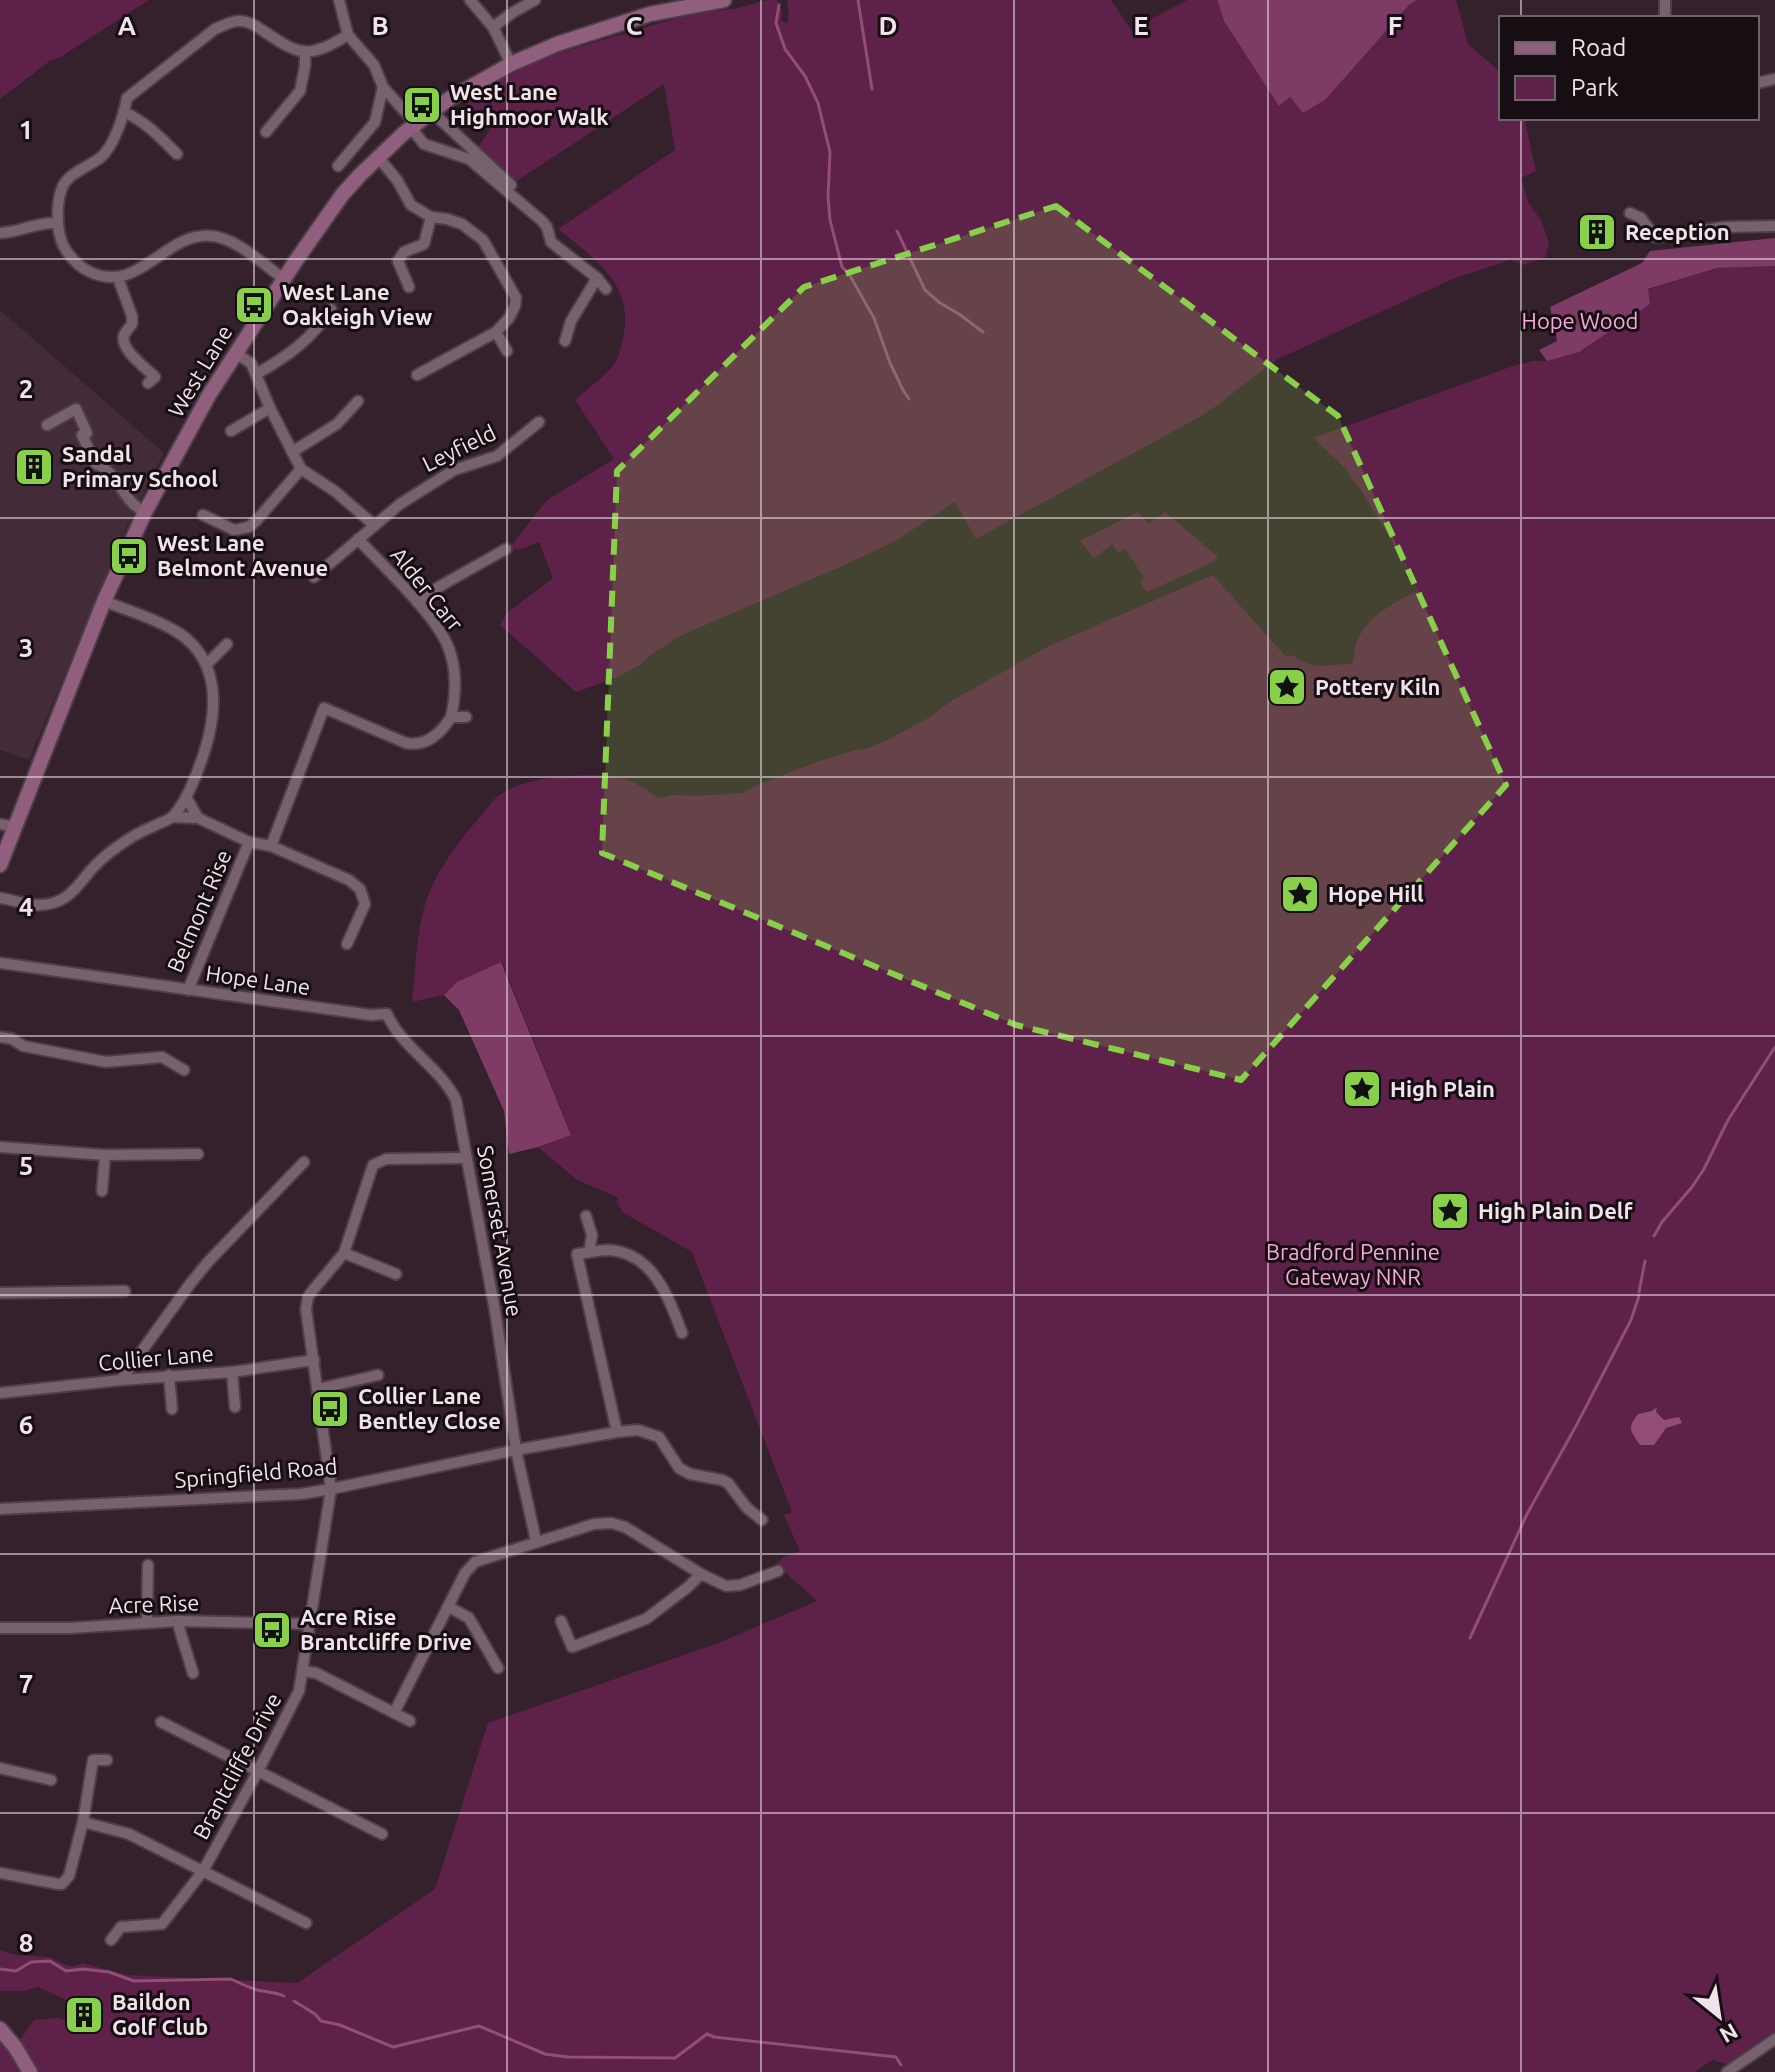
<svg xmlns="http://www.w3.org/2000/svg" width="1775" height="2072" viewBox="0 0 1775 2072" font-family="Ubuntu,sans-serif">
<rect width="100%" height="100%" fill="#34212c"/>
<!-- built -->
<polygon fill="#432b3a" points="0,310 164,453 129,522 29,760 0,750"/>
<!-- green -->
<g fill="#5e2149">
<polygon points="0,0 149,0 59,58 51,60 0,99"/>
<path d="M767 0H777L782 10 781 21 787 23 789 12 787 0H1111L1131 30 1187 0H1217L1224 21 1279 105 1290 97 1303 113 1325 100 1409 5 1417 0H1456L1468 44 1501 73V118H1524L1536 171 1521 178 1529 204 1541 220 1549 243 1546 257 1524 265 1510 260 1455 278 1278 359C1252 377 1229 398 1203 415L976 539 955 502 895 541 840 567 682 635 652 654 640 665 616 678 576 692 500 625 507 613 553 578 539 542 519 550 510 547 547 500 614 459 575 400C586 389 602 379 612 367 620 357 622 344 624 332 633 283 591 256 558 229L675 150 664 84 514 183 476 150 491 128 463 99 545 57 691 14 739 8Z"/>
<path d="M1775 266V2032L1726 2064 1712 2060 1695 2072H0V2038L15 2047 34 2020 57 2018 100 2027 104 2010 68 2001 38 1987 23 1991H0V1950L16 1955 49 1957 68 1966H75L82 1963 127 1975 297 1983 435 1889 488 1723 713 1645 817 1601 776 1564 785 1556 800 1551 784 1515 792 1512 692 1252 624 1213 616 1202 619 1198 577 1180 538 1147 571 1134 502 962 457 982 444 995 412 1002C415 974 416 944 422 916 431 876 458 842 484 812 489 806 494 798 501 794 520 781 549 777 572 776 603 773 633 776 658 798L673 795 696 796 743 793 757 785 817 762 855 750 869 748 888 740 930 717 951 701 1049 646 1213 575 1286 657 1292 655C1317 672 1324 664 1352 664 1355 656 1354 647 1358 639 1369 615 1394 603 1417 591L1402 558 1362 492 1345 468 1313 438 1513 366 1533 361H1547L1650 304 1647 290 1717 268Z"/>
<polygon points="1138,512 1149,524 1165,512 1218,557 1207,565 1147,592 1140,583 1144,577 1125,549 1118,553 1112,544 1094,558 1080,541"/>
</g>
<!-- forest -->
<g fill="#7e3b66">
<polygon points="1217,0 1417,0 1409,5 1325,100 1303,113 1290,97 1279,106 1224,21"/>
<polygon points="1775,238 1775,266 1717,268 1648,289 1650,304 1579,352 1547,361 1539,350 1557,341 1550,307 1642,263 1650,251"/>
<polygon points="501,962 571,1135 538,1147 509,1154 504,1111 459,1010 444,995 457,982"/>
</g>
<!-- water -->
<path fill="#924d78" d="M1657 1407 1656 1412 1664 1420 1679 1417 1682 1423 1666 1428 1654 1445H1640C1630 1430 1627 1428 1638 1414L1652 1411Z"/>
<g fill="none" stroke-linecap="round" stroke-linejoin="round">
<!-- stream -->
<g stroke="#924d78" stroke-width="3">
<polyline points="858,0 872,89"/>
<polyline points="779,5 776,23 785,49 805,76 818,103 830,152 828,197 830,220 842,267 849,274 874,318 890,363 903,390 909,399"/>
<polyline points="897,231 925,290 940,303 959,314 983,332"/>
<polyline points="1654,1236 1662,1222 1692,1187 1704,1169 1728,1120 1775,1047"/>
<polyline points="1639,1292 1645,1261"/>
<polyline points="1470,1638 1527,1514 1576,1426 1631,1320 1639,1296"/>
<path d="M0 1969 16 1971 31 1962 50 1961 66 1971 83 1969 109 1972 134 1981 231 1979C239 1983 248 1987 257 1990 266 1992 275 1992 284 1996"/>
<polyline points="294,2001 315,2014 321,2021 340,2025 393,2047 479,2026 545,2054 568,2057 675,2058 707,2034 714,2037 896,2057 901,2065"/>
</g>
<defs>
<g id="street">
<polyline points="339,0 348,35 374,65 383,87 416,124"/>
<polyline points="470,0 493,27"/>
<polyline points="1665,18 1665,0"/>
<polyline points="511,64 493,27 512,13 535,0"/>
<polyline points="1757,83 1775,79"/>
<path d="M124 112C146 122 160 137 177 154"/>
<polyline points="432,112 511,185"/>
<polyline points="411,128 424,144 469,159 542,221 547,227 551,242 597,278 571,321 565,341"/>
<polyline points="266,132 300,91 305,66 305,52"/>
<polyline points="378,157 397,180 411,205 431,217 447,219 462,224 483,240 516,298 515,306 509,318 496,332 417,375"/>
<polyline points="338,166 375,122 383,87"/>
<polyline points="1630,213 1641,218 1655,237 1725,227 1775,226"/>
<path d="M0 233C21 232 35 222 57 223"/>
<path d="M118 278 132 316V324C129 328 126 331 124 335 119 349 146 368 155 377L148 383"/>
<polyline points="597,278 606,289"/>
<path d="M284 279C264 265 235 237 211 236 164 232 140 295 90 272 79 267 70 257 64 247 56 232 56 203 62 188 68 173 88 167 100 158 114 147 124 115 127 98L215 29C223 26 231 21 239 21 248 21 255 25 262 30 299 55 307 60 348 35"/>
<polyline points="409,287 398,261 404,252 424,244 431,217"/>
<polyline points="496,332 507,351"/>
<polyline points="235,353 251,363 270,408 301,469 336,492 374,525"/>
<path d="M256 374C287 357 312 339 331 309"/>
<path d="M47 425 76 409 87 433 82 435 96 464C119 472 122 502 145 512"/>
<polyline points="231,431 270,408"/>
<polyline points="292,452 337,424 358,401"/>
<polyline points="203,515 234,530 249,527 256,521 301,469"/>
<path d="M358 539C383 566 438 617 449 649 457 671 456 695 451 717"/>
<polyline points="314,577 400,504 454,470 497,456 539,422"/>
<polyline points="417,602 442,585 506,549"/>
<polyline points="207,664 227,644"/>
<polyline points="173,817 198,818 186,797"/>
<polyline points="198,818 249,842"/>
<polyline points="0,824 15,827"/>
<polyline points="271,846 349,880 360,889 365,904 347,944"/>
<path d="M0 898C12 900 24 904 36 905 64 906 75 890 90 871 98 862 107 854 117 847 129 838 142 831 154 826 160 823 166 821 171 818 186 805 198 771 204 753 219 707 220 655 172 629 151 617 126 610 104 601"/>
<path d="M0 963 371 1015 387 1014C401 1047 440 1067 456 1100L495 1311 516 1450 536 1541"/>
<path d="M188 990 249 842 271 846 324 708 406 743C427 747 441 733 451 717H466"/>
<polyline points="0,1037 12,1039 23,1046 106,1062 162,1057 184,1070"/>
<polyline points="0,1147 105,1155 198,1154"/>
<polyline points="102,1191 105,1155"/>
<polyline points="586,1216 592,1235 589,1252"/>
<polyline points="344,1253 396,1274"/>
<polyline points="0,1293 125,1291"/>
<polyline points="232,1372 235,1407"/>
<polyline points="169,1375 172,1409"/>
<polyline points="121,1380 190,1284 208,1262 304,1162"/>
<polyline points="318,1389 378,1375"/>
<polyline points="0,1393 121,1380 232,1372 314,1360"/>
<path d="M617 1432 577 1254C587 1253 598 1250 608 1250 653 1252 669 1298 682 1333"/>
<polyline points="0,1509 301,1494 331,1489 516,1450 617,1432 638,1430 659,1437 679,1468 690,1474 722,1480 728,1483 747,1508 762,1520"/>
<polyline points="449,1607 469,1618 498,1668"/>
<polyline points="177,1621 193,1673"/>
<polyline points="561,1621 572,1647 646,1619 688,1587 701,1574"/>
<polyline points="147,1623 148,1565"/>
<polyline points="0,1628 70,1628 177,1621 310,1624"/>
<polyline points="303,1671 316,1673 410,1721"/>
<polyline points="394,1713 465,1573 475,1562 481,1560 594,1524 611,1523 625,1527 701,1574 726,1586 740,1585 778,1571"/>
<polyline points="161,1722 382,1834"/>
<polyline points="0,1768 51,1780"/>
<polyline points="83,1822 129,1834 306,1923"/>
<polyline points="0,1873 58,1884 62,1884 69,1876 83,1822 93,1760 107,1760"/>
<polyline points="111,1940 121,1927 162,1924 203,1871 258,1771 299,1691 331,1489 306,1309 308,1297 313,1290 344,1253 373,1165 386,1159 467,1158"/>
<polyline points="1727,2072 1775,2039"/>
</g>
<g id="secondary">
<polyline points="0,865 104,601 145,512 209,395 295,262 342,195 360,175 404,133 449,99 511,64 557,44 650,14 724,0"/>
<polyline points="0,2029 15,2047 30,2072"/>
</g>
</defs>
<!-- street casing -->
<use href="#street" stroke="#4e3e47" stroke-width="14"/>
<!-- secondary casing -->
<use href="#secondary" stroke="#4e3e47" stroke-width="18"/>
<!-- street -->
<use href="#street" stroke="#77616e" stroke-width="10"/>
<!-- secondary -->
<use href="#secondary" stroke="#8f5f7d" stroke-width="14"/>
</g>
<!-- marked area -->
<path fill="#88cf4a" fill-opacity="0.2" stroke="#88cf4a" stroke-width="6" stroke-dasharray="16 10" stroke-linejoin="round" d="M1056 206 1338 416 1506 785 1241 1080 1016 1025 602 853 617 471 804 287Z"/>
<!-- grid -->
<path fill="none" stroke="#f0e3ea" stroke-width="2" stroke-opacity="0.55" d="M254 0V2072M507 0V2072M761 0V2072M1014 0V2072M1268 0V2072M1521 0V18M1521 118V2072M0 259H1775M0 518H1775M0 777H1775M0 1036H1775M0 1295H1775M0 1554H1775M0 1813H1775"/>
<!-- icons -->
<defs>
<symbol id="bus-square" viewBox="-11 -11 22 22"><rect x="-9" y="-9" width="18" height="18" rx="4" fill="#88cf4a" stroke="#160e13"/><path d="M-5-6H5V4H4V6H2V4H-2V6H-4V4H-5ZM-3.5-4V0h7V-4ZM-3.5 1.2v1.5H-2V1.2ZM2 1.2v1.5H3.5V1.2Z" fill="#111"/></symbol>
<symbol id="building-square" viewBox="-11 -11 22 22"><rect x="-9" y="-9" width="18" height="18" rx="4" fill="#88cf4a" stroke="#160e13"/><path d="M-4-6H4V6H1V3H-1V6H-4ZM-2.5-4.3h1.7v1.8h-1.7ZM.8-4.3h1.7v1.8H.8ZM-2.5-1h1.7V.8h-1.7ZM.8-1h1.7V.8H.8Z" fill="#111"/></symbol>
<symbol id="sight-square" viewBox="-11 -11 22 22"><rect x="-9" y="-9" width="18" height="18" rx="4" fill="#88cf4a" stroke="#160e13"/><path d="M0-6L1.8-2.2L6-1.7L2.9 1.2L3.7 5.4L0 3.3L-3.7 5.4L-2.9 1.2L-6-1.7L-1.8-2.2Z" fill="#111"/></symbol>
</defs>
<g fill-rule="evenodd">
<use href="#bus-square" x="400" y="83" width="44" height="44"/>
<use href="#building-square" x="1575" y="210" width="44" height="44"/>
<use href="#bus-square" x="232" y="283" width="44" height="44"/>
<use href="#building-square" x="12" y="445" width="44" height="44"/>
<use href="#bus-square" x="107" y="534" width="44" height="44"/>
<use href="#sight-square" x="1265" y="665" width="44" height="44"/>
<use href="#sight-square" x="1278" y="872" width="44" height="44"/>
<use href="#sight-square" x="1340" y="1067" width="44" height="44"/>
<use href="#sight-square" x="1428" y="1189" width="44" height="44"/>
<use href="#bus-square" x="308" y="1387" width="44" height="44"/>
<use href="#bus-square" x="250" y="1608" width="44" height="44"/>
<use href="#building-square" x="62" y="1993" width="44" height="44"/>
</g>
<g text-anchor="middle" stroke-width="6" stroke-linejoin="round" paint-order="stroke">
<!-- poi labels -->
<g font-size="22" font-weight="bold" fill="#f0e3ea" stroke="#160e13" text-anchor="start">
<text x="450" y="100">West Lane<tspan x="450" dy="25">Highmoor Walk</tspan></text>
<text x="1625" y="240">Reception</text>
<text x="282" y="300">West Lane<tspan x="282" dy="25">Oakleigh View</tspan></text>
<text x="62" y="462">Sandal<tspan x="62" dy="25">Primary School</tspan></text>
<text x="157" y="551">West Lane<tspan x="157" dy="25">Belmont Avenue</tspan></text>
<text x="1315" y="695">Pottery Kiln</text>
<text x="1328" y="902">Hope Hill</text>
<text x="1390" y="1097">High Plain</text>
<text x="1478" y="1219">High Plain Delf</text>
<text x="358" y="1404">Collier Lane<tspan x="358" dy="25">Bentley Close</tspan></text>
<text x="300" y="1625">Acre Rise<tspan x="300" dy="25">Brantcliffe Drive</tspan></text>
<text x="112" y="2010">Baildon<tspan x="112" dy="25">Golf Club</tspan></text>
</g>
<!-- park labels -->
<g font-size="22" fill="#f8a9d8" stroke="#160e13">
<text x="1580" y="329">Hope Wood</text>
<text x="1353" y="1260">Bradford Pennine<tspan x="1353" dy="25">Gateway NNR</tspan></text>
</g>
<!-- street labels -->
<g font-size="22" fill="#f0e3ea" stroke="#160e13">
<text transform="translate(200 371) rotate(-59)" y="8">West Lane</text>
<text transform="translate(459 448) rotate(-26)" y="8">Leyfield</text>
<text transform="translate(427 589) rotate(51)" y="8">Alder Carr</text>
<text transform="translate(199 911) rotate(-67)" y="8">Belmont Rise</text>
<text transform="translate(258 980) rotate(8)" y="8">Hope Lane</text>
<text transform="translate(500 1231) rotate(80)" y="8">Somerset Avenue</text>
<text transform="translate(156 1358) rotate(-5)" y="8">Collier Lane</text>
<text transform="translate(256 1473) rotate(-5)" y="8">Springfield Road</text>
<text transform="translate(154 1604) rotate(-2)" y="8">Acre Rise</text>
<text transform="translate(237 1766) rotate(-62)" y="8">Brantcliffe Drive</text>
</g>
</g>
<g font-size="26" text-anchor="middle" font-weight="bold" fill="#f0e3ea" stroke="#160e13" stroke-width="6" stroke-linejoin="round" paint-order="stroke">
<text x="127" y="35">A</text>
<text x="380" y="35">B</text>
<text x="634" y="35">C</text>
<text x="888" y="35">D</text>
<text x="1141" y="35">E</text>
<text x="1395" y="35">F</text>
<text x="26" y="139">1</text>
<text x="26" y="398">2</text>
<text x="26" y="657">3</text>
<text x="26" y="916">4</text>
<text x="26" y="1175">5</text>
<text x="26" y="1434">6</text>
<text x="26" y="1693">7</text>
<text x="26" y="1952">8</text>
</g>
<!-- legend -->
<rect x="1499" y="16" width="260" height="104" fill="#160e13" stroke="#6d6369" stroke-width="2"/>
<rect x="1515" y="42" width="40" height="12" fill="#8f5f7d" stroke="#6d6369" stroke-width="2"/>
<text x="1571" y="56" font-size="24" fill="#f0e3ea">Road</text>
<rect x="1515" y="76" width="40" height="24" fill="#5e2149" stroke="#6d6369" stroke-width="2"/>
<text x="1571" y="96" font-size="24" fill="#f0e3ea">Park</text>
<!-- north arrow -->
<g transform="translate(1719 2016) rotate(150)" stroke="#160e13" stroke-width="6" paint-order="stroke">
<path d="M0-6L14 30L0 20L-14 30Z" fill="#f0e3ea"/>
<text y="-12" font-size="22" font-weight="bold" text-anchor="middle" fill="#f0e3ea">N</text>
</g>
</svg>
